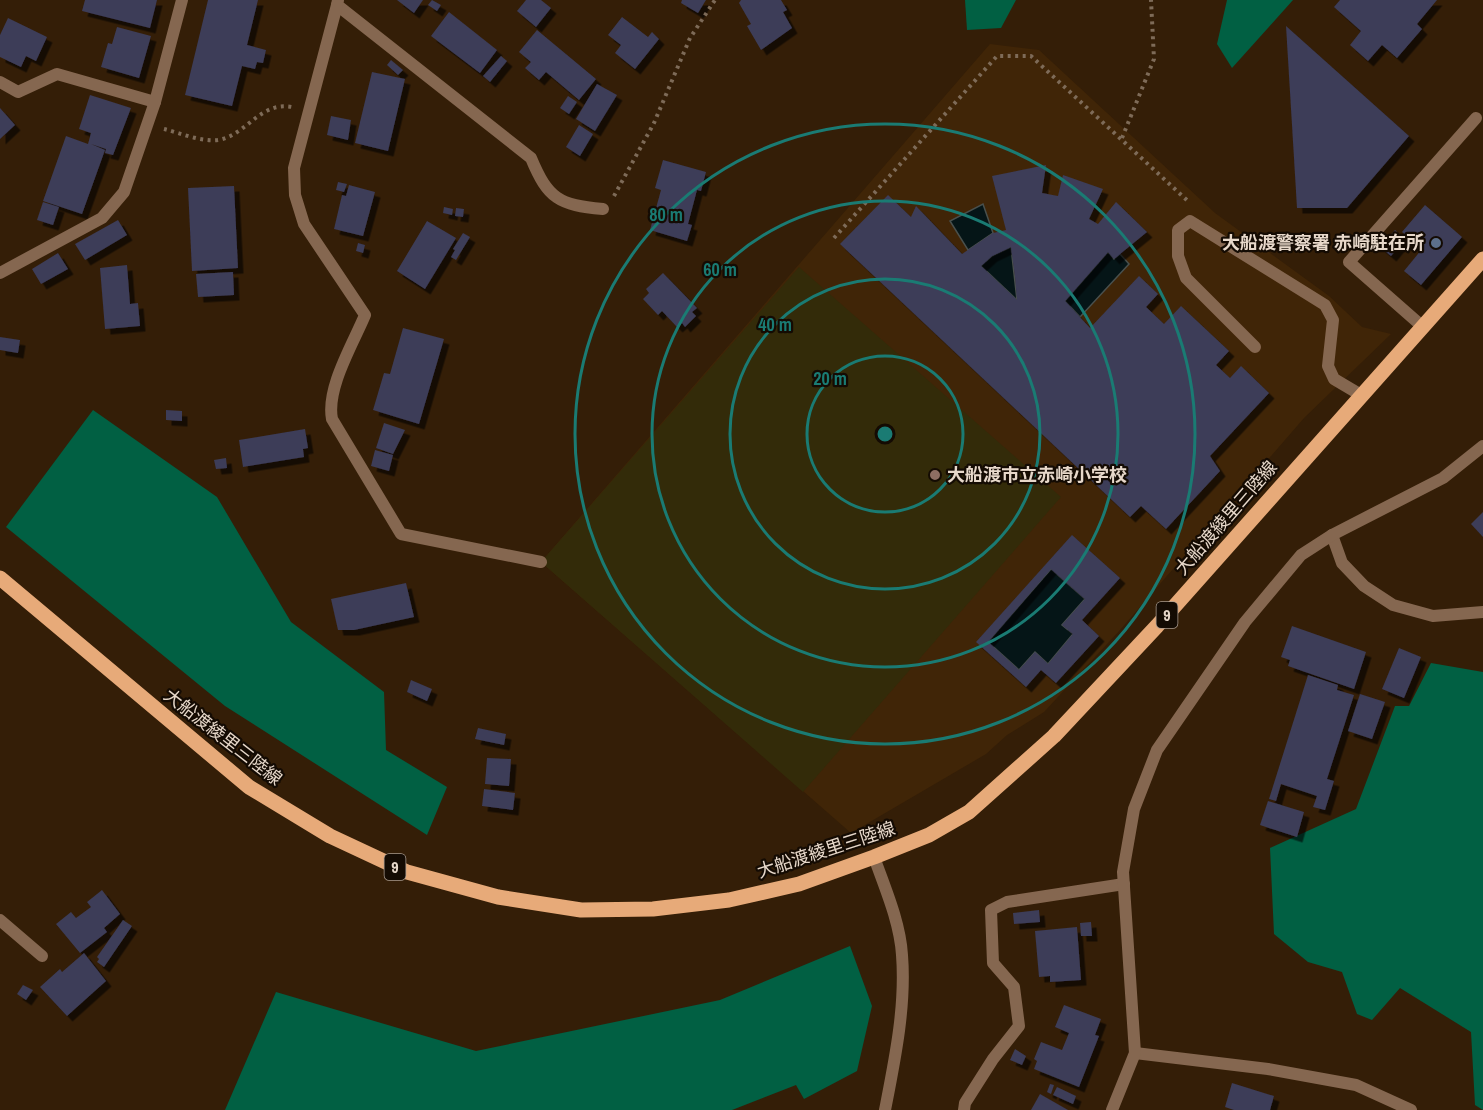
<svg xmlns="http://www.w3.org/2000/svg" width="1483" height="1110" viewBox="0 0 1483 1110" font-family="'Archivo Narrow','Noto Sans JP',sans-serif">
<defs>
<filter id="shadow"><feDropShadow dx="5.5" dy="5.5" stdDeviation="0" flood-color="#0009"/></filter>
</defs>
<rect width="100%" height="100%" fill="#341e07"/>
<!-- built -->
<polygon fill="#402507" points="990,44 1039,50 1215,213 1329,296 1362,327 1391,334 1304,418 1120,630 1044,712 1007,735 986,754 851,833 541,562"/>
<!-- forest -->
<g fill="#016043">
<polygon points="965,0 1016,0 1001,28 967,30"/>
<polygon points="1227,0 1293,0 1232,68 1217,44"/>
<polygon points="93,410 217,497 291,622 384,692 386,750 447,787 427,835 225,706 6,527"/>
<polygon points="1431,663 1483,672 1483,1110 1475,1105 1471,1032 1400,988 1372,1020 1357,1014 1342,972 1308,962 1274,934 1270,848 1356,809 1395,706 1409,706"/>
<polygon points="850,946 872,1006 857,1071 804,1099 796,1085 732,1110 225,1110 276,992 476,1051 720,1000"/>
</g>
<!-- sand -->
<polygon fill="#332b09" points="799,267 1061,497 803,792 541,562"/>
<!-- water -->
<g fill="#051517" stroke="#49504d" stroke-width="1.5">
<polygon points="983,204 993,233 968,250 950,221"/>
<polygon points="1011,247 1017,300 981,266 992,256"/>
<polygon points="1108,252 1114,259 1120,254 1129,264 1080,317 1065,301"/>
<polygon points="1051,569 1085,599 1062,625 1073,634 1048,664 1035,652 1019,670 988,642"/>
</g>
<!-- building -->
<g fill="#3c3c58" fill-rule="evenodd" filter="url(#shadow)">
<polygon points="85,0 157,0 150,28 82,11"/>
<polygon points="208,0 258,0 247,45 266,50 263,63 257,62 255,69 242,66 232,106 185,95"/>
<polygon points="397,0 423,0 414,13"/>
<polygon points="432,0 441,5 437,11 428,5"/>
<polygon points="526,0 541,0 551,8 536,27 517,11"/>
<polygon points="682,0 706,0 698,13 681,3"/>
<polygon points="741,0 781,0 787,10 783,12 792,28 761,50 747,26 751,24 739,3"/>
<polygon points="1340,0 1437,0 1417,24 1422,29 1397,58 1382,45 1368,61 1350,45 1361,31 1334,7"/>
<polygon points="449,12 497,50 480,73 431,36"/>
<polygon points="622,17 648,37 652,32 659,39 635,69 615,53 621,45 608,35"/>
<polygon points="8,18 47,37 36,61 26,56 21,67 0,57 0,35"/>
<polygon points="1286,26 1409,136 1347,208 1297,208"/>
<polygon points="117,27 151,36 139,78 101,67 108,43 112,44"/>
<polygon points="537,30 596,79 579,100 546,72 539,80 525,68 531,62 519,52"/>
<polygon points="501,56 507,61 490,82 483,76"/>
<polygon points="391,60 403,70 398,75 387,65"/>
<polygon points="372,72 405,79 388,151 355,143"/>
<polygon points="597,84 617,95 595,131 576,119"/>
<polygon points="90,95 131,108 113,155 105,153 106,149 91,144 105,150 82,214 43,201 66,136 88,144 91,133 79,129"/>
<polygon points="568,96 577,102 569,114 560,108"/>
<polygon points="0,108 15,125 0,139"/>
<polygon points="331,116 351,120 348,140 327,135"/>
<polygon points="579,125 593,134 580,156 566,147"/>
<polygon points="663,160 706,172 701,191 697,190 688,224 692,225 687,241 650,230 661,190 655,188"/>
<path d="M1046 165 1042 193 1058 196 1063 175 1103 189 1089 219 1098 224 1116 202 1147 232 1114 259 1108 252 1065 301 1090 328 1139 276 1158 294 1146 307 1164 324 1181 306 1229 351 1216 365 1230 378 1241 366 1269 393 1210 456 1220 471 1166 529 1141 506 1130 517 840 244 888 195 911 217 916 206 962 254 993 233 1006 230 992 176ZM1011 247 1015 277 1017 300 981 266 992 256Z"/>
<polygon points="338,182 347,184 344,192 336,190"/>
<polygon points="349,185 375,192 363,236 334,229 342,195 346,196"/>
<polygon points="234,186 238,268 192,271 188,188"/>
<polygon points="43,202 59,207 53,225 37,220"/>
<polygon points="1425,205 1462,237 1421,285 1404,271 1422,249 1402,232"/>
<polygon points="444,207 453,209 452,215 443,213"/>
<polygon points="456,208 464,209 463,217 455,216"/>
<polygon points="118,220 127,235 85,260 75,244"/>
<polygon points="427,221 456,238 425,289 397,271"/>
<polygon points="1395,230 1405,239 1391,256 1380,247"/>
<polygon points="463,233 470,237 456,260 451,257 455,250 453,249"/>
<polygon points="358,243 365,245 363,253 356,251"/>
<polygon points="58,253 68,269 41,284 32,269"/>
<polygon points="127,265 130,304 138,303 140,326 105,329 100,268"/>
<polygon points="233,272 234,295 198,297 196,274"/>
<polygon points="663,273 697,308 692,312 696,316 685,327 682,323 677,327 662,311 658,315 643,299 649,293 646,289"/>
<polygon points="403,328 444,339 419,424 373,410 384,373 390,374"/>
<polygon points="0,337 20,340 18,353 0,350"/>
<polygon points="166,410 182,411 182,421 166,420"/>
<polygon points="384,423 405,430 393,454 376,448"/>
<polygon points="305,429 308,448 303,449 304,457 243,467 239,440"/>
<polygon points="375,450 393,455 389,471 371,466"/>
<polygon points="226,458 227,468 216,469 214,460"/>
<polygon points="1483,512 1483,537 1471,524"/>
<path d="M1072 535 1120 578 1082 620 1099 636 1056 683 1041 670 1026 687 976 642ZM1051 569 1085 599 1062 625 1073 634 1048 664 1035 652 1019 670 988 642Z"/>
<polygon points="406,583 414,617 354,630 338,630 331,599"/>
<polygon points="1292,626 1366,652 1354,689 1288,666 1290,660 1281,657"/>
<polygon points="1399,648 1421,657 1404,698 1382,689"/>
<polygon points="1308,675 1338,685 1337,690 1354,695 1327,779 1334,781 1325,810 1313,807 1317,796 1281,784 1276,801 1269,799"/>
<polygon points="411,680 432,689 427,701 407,692"/>
<polygon points="1360,694 1385,702 1372,739 1348,731"/>
<polygon points="478,728 506,734 504,745 475,739"/>
<polygon points="487,758 511,759 509,786 485,784"/>
<polygon points="484,789 515,793 513,810 482,806"/>
<polygon points="1268,801 1304,812 1297,837 1260,825"/>
<polygon points="102,890 120,914 104,928 107,932 80,953 56,924 71,912 76,918 91,907 87,902"/>
<polygon points="1039,910 1040,922 1014,924 1013,913"/>
<polygon points="123,920 132,926 104,967 97,962 99,959 97,957"/>
<polygon points="1091,922 1092,936 1081,936 1080,923"/>
<polygon points="1077,927 1081,980 1050,982 1050,976 1039,977 1035,931"/>
<polygon points="84,953 106,981 67,1016 40,987 60,969 62,972"/>
<polygon points="23,985 33,990 26,1000 17,994"/>
<polygon points="1064,1005 1101,1019 1095,1035 1099,1036 1079,1087 1034,1069 1037,1061 1034,1059 1041,1042 1062,1050 1069,1033 1055,1027"/>
<polygon points="1015,1049 1026,1056 1022,1065 1010,1060"/>
<polygon points="1232,1083 1274,1096 1270,1110 1234,1110 1225,1107"/>
<polygon points="1050,1084 1054,1085 1051,1094 1047,1092"/>
<polygon points="1057,1087 1076,1096 1073,1104 1053,1095"/>
<polygon points="1040,1094 1068,1110 1031,1110"/>
</g>
<g fill="none" stroke-linecap="round" stroke-linejoin="round">
<!-- path -->
<g stroke="#7e6b58" stroke-width="4" stroke-dasharray="3 4.5" stroke-linecap="butt">
<path d="M164 129C180 133 201 142 218 140 247 135 260 101 292 107"/>
<polyline points="1122,138 1154,59 1151,0"/>
<polyline points="614,196 654,123 690,38 715,0"/>
<polyline points="834,238 997,56 1031,56 1190,203"/>
</g>
<!-- lane -->
<polyline stroke="#856750" stroke-width="12" points="1255,347 1186,278 1178,256 1178,230 1190,221 1325,305 1333,320 1328,366 1334,379 1361,395"/>
<!-- street -->
<g stroke="#856750" stroke-width="12">
<path d="M338 0 337 5 531 158C548 199 559 205 603 209"/>
<path d="M337 5 294 168 295 195 304 224 365 315C353 344 326 388 332 419L401 534 541 562"/>
<polyline points="0,82 18,92 57,74 155,102"/>
<polyline points="0,273 102,218 124,192 155,102 182,0"/>
<polyline points="1423,327 1349,262 1476,118"/>
<polyline points="1332,535 1342,563 1364,586 1393,605 1433,616 1483,612"/>
<path d="M874 857C885 888 900 922 902 955 906 1006 895 1059 885 1110"/>
<polyline points="0,920 42,956"/>
<polyline points="1135,1053 1268,1069 1356,1085 1411,1110"/>
<polyline points="964,1110 965,1103 993,1059 1019,1026 1014,987 993,963 991,910 1007,902 1124,884"/>
<polyline points="1112,1110 1135,1053 1123,872 1134,809 1157,750 1245,622 1301,555 1332,535 1443,478 1483,446"/>
</g>
<!-- primary -->
<polyline stroke="#e7aa79" stroke-width="15" points="0,578 249,787 330,836 407,872 498,897 581,910 653,909 729,900 799,884 874,857 929,835 969,812 1054,736 1157,626 1483,259"/>
</g>
<!-- distance rings -->
<g fill="none" stroke="#1a7b73" stroke-width="3">
<circle cx="885" cy="434" r="78"/>
<circle cx="885" cy="434" r="155"/>
<circle cx="885" cy="434" r="233"/>
<circle cx="885" cy="434" r="310"/>
</g>
<!-- markers -->
<circle fill="#5c6f8a" stroke="#140b03" stroke-width="2" cx="1436" cy="243" r="6"/>
<circle fill="#8d6e63" stroke="#140b03" stroke-width="2" cx="935" cy="475" r="6"/>
<g text-anchor="middle" stroke-width="4.5" stroke-linejoin="round" paint-order="stroke">
<!-- shield labels -->
<g fill="#140b03" stroke="#a89a8e" stroke-width="1.5">
<rect x="1156.5" y="602" width="21" height="26" rx="4.5"/>
<rect x="384.5" y="854" width="21" height="26" rx="4.5"/>
</g>
<g font-size="16" font-weight="bold" fill="#e7d8ca">
<text x="1167" y="621">9</text>
<text x="395" y="873">9</text>
</g>
<!-- poi labels -->
<g font-size="18" font-weight="bold" fill="#e7d8ca" stroke="#140b03" text-anchor="end">
<text x="1424" y="249">大船渡警察署 赤崎駐在所</text>
<text x="947" y="481" text-anchor="start">大船渡市立赤崎小学校</text>
</g>
<!-- street labels -->
<g font-size="18" fill="#e7d8ca" stroke="#140b03">
<text transform="translate(1226 518) rotate(-49)" y="6">大船渡綾里三陸線</text>
<text transform="translate(223 737) rotate(38)" y="6">大船渡綾里三陸線</text>
<text transform="translate(826 850) rotate(-18)" y="6">大船渡綾里三陸線</text>
</g>
</g>
<circle cx="885" cy="434" r="9" fill="#1a7b73" stroke="#140b03" stroke-width="3"/>
<g font-size="18" text-anchor="middle" font-weight="bold" fill="#1a7b73" stroke="#140b03" stroke-width="4.5" stroke-linejoin="round" paint-order="stroke">
<text x="666" y="221">80 m</text>
<text x="720" y="276">60 m</text>
<text x="775" y="331">40 m</text>
<text x="830" y="385">20 m</text>
</g>
</svg>
